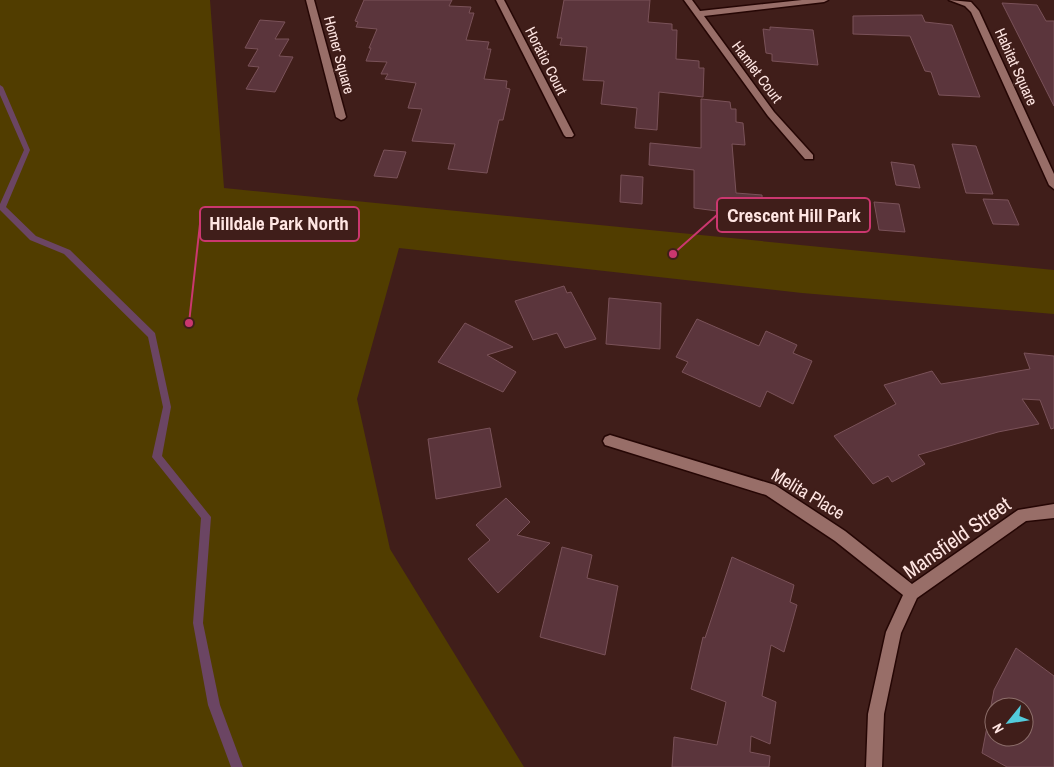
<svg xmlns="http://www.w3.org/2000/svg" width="1054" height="767" viewBox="0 0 1054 767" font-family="'Archivo Narrow',sans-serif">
<rect width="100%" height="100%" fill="#401e1a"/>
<!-- green -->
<polygon fill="#513d00" points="0,0 210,0 224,188 1054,270 1054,314 802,293 399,248 357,399 390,549 524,767 0,767"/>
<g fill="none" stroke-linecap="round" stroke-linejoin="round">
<!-- stream -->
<polygon fill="#6b4563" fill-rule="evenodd" points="0,85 3,87 30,150 6,207 36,236 70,250 155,333 171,407 162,456 211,517 203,623 220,705 243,767 231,767 208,705 193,623 201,518 152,457 163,407 148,337 64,254 30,240 0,210 0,204 24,150 0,95"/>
</g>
<!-- building -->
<g fill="#5b353c" stroke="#7a5259" fill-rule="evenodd">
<polygon points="364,0 452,0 449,6 471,7 469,13 474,13 466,40 489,42 487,49 491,49 484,79 507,81 506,88 510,89 503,120 499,120 487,173 448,169 455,144 412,141 422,109 408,108 416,83 385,79 388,74 381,74 387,62 366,61 371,48 369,48 377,29 356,27 358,22 355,21"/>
<polygon points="564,0 650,0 648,22 672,24 672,30 677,30 676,59 699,61 699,68 704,68 703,97 659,92 657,130 635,128 637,108 601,104 604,81 583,80 587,47 560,45 562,38 557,38"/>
<polygon points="1002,3 1037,5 1046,21 1054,21 1054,106"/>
<polygon points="922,15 925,22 952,25 980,97 939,95 931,72 925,71 910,36 853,34 853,16"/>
<polygon points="260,20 285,22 275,39 289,39 279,56 293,57 275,92 246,89 259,67 248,66 258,49 245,48"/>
<polygon points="770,27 813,30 818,65 772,61 772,54 766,53 763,29 770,30"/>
<polygon points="701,99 730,102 731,109 736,109 736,122 743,123 745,145 732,144 736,193 762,195 763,217 694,208 694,170 649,165 650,143 701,148"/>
<polygon points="952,144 976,146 993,194 966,193"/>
<polygon points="384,150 406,152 397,178 374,176"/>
<polygon points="891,162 914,165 920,188 896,185"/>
<polygon points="621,175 643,177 642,204 620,202"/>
<polygon points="983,199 1008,200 1019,225 993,224"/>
<polygon points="874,202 899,204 905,232 879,230"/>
<polygon points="564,286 567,293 571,292 596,339 565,348 557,333 533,340 515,301"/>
<polygon points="609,298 661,303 660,349 606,344"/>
<polygon points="697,319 759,346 766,331 797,345 793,353 812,361 793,404 767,391 760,407 682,372 688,362 676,357"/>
<polygon points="465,323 513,347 487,355 516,372 503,392 438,362"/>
<polygon points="1024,353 1054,356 1054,428 1051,429 1040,400 1022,399 1039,424 998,432 918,455 925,464 892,482 888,476 873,484 834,436 896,404 884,385 932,371 941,384 1030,369"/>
<polygon points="490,428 501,487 436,499 428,439"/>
<polygon points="506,498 530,522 517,535 550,543 498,593 468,559 490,540 476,525"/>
<polygon points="562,547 592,555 587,578 618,586 605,655 540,637"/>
<polygon points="732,557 794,585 790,602 797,605 784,652 771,645 762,696 776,702 770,744 751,736 750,752 770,756 769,767 672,767 674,737 717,745 726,702 691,689 703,637 705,638"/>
<path d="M1016 648 1054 676V767H1007L982 753 994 690ZM994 707H1024V737H994Z"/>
</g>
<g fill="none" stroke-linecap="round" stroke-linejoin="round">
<defs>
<g id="minor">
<polygon points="306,0 314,0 346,117 344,119 341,120 336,117"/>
<polygon points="496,0 504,0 574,135 572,137 566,137 564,135"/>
<polygon points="684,0 692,0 700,11 802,0 828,0 824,2 704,16 774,112 813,155 813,159 805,159 768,116"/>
<polygon points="949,0 971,2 979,11 1054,174 1054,189 1049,185 971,12 965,6"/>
<polygon points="610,435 775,485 845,531 912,584 1018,510 1054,504 1054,518 1026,521 917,598 901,633 884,714 882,767 866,767 868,714 886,632 903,595 835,541 766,495 605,445 603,441 605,437"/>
</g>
</defs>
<!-- minor casing -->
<use href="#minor" stroke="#250604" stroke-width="3"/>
<!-- minor -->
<use href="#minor" fill="#986e68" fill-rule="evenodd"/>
</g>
<g text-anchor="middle" stroke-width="4.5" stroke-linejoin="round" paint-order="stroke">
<!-- far-street labels -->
<g font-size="15" fill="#ffe6e3" stroke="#401e1a">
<text transform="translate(339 55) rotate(75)" y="5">Homer Square</text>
<text transform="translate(546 61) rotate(63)" y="5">Horatio Court</text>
<text transform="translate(1016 67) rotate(66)" y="5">Habitat Square</text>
<text transform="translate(757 72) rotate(53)" y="5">Hamlet Court</text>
</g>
<!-- street labels -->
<g font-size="18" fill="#ffe6e3" stroke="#401e1a">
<text transform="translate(808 494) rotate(31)" y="6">Melita Place</text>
</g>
<!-- near-street labels -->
<g font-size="21" fill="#ffe6e3" stroke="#401e1a">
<text transform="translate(957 538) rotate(-35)" y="7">Mansfield Street</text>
</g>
</g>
<!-- callouts -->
<path fill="none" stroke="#cb376f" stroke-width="2" d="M673 254L717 215M189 323L200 224"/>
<g fill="#cb376f" stroke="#401e1a" stroke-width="2">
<circle cx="673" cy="254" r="5"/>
<circle cx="189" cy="323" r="5"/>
</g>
<g fill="#401e1a" stroke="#cb376f" stroke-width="2">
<rect x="717" y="198" width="153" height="34" rx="5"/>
<rect x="200" y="207" width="159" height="34" rx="5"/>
</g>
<g font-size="19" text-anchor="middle" font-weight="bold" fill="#ffe6e3">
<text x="794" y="222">Crescent Hill Park</text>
<text x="279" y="230">Hilldale Park North</text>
</g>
<!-- north arrow -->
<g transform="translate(1009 722) rotate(240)"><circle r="24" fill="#401e1a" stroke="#8c6e6a"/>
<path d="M0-4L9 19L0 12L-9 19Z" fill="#53cbdb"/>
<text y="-8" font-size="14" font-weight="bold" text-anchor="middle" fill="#ffe6e3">N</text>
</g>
</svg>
